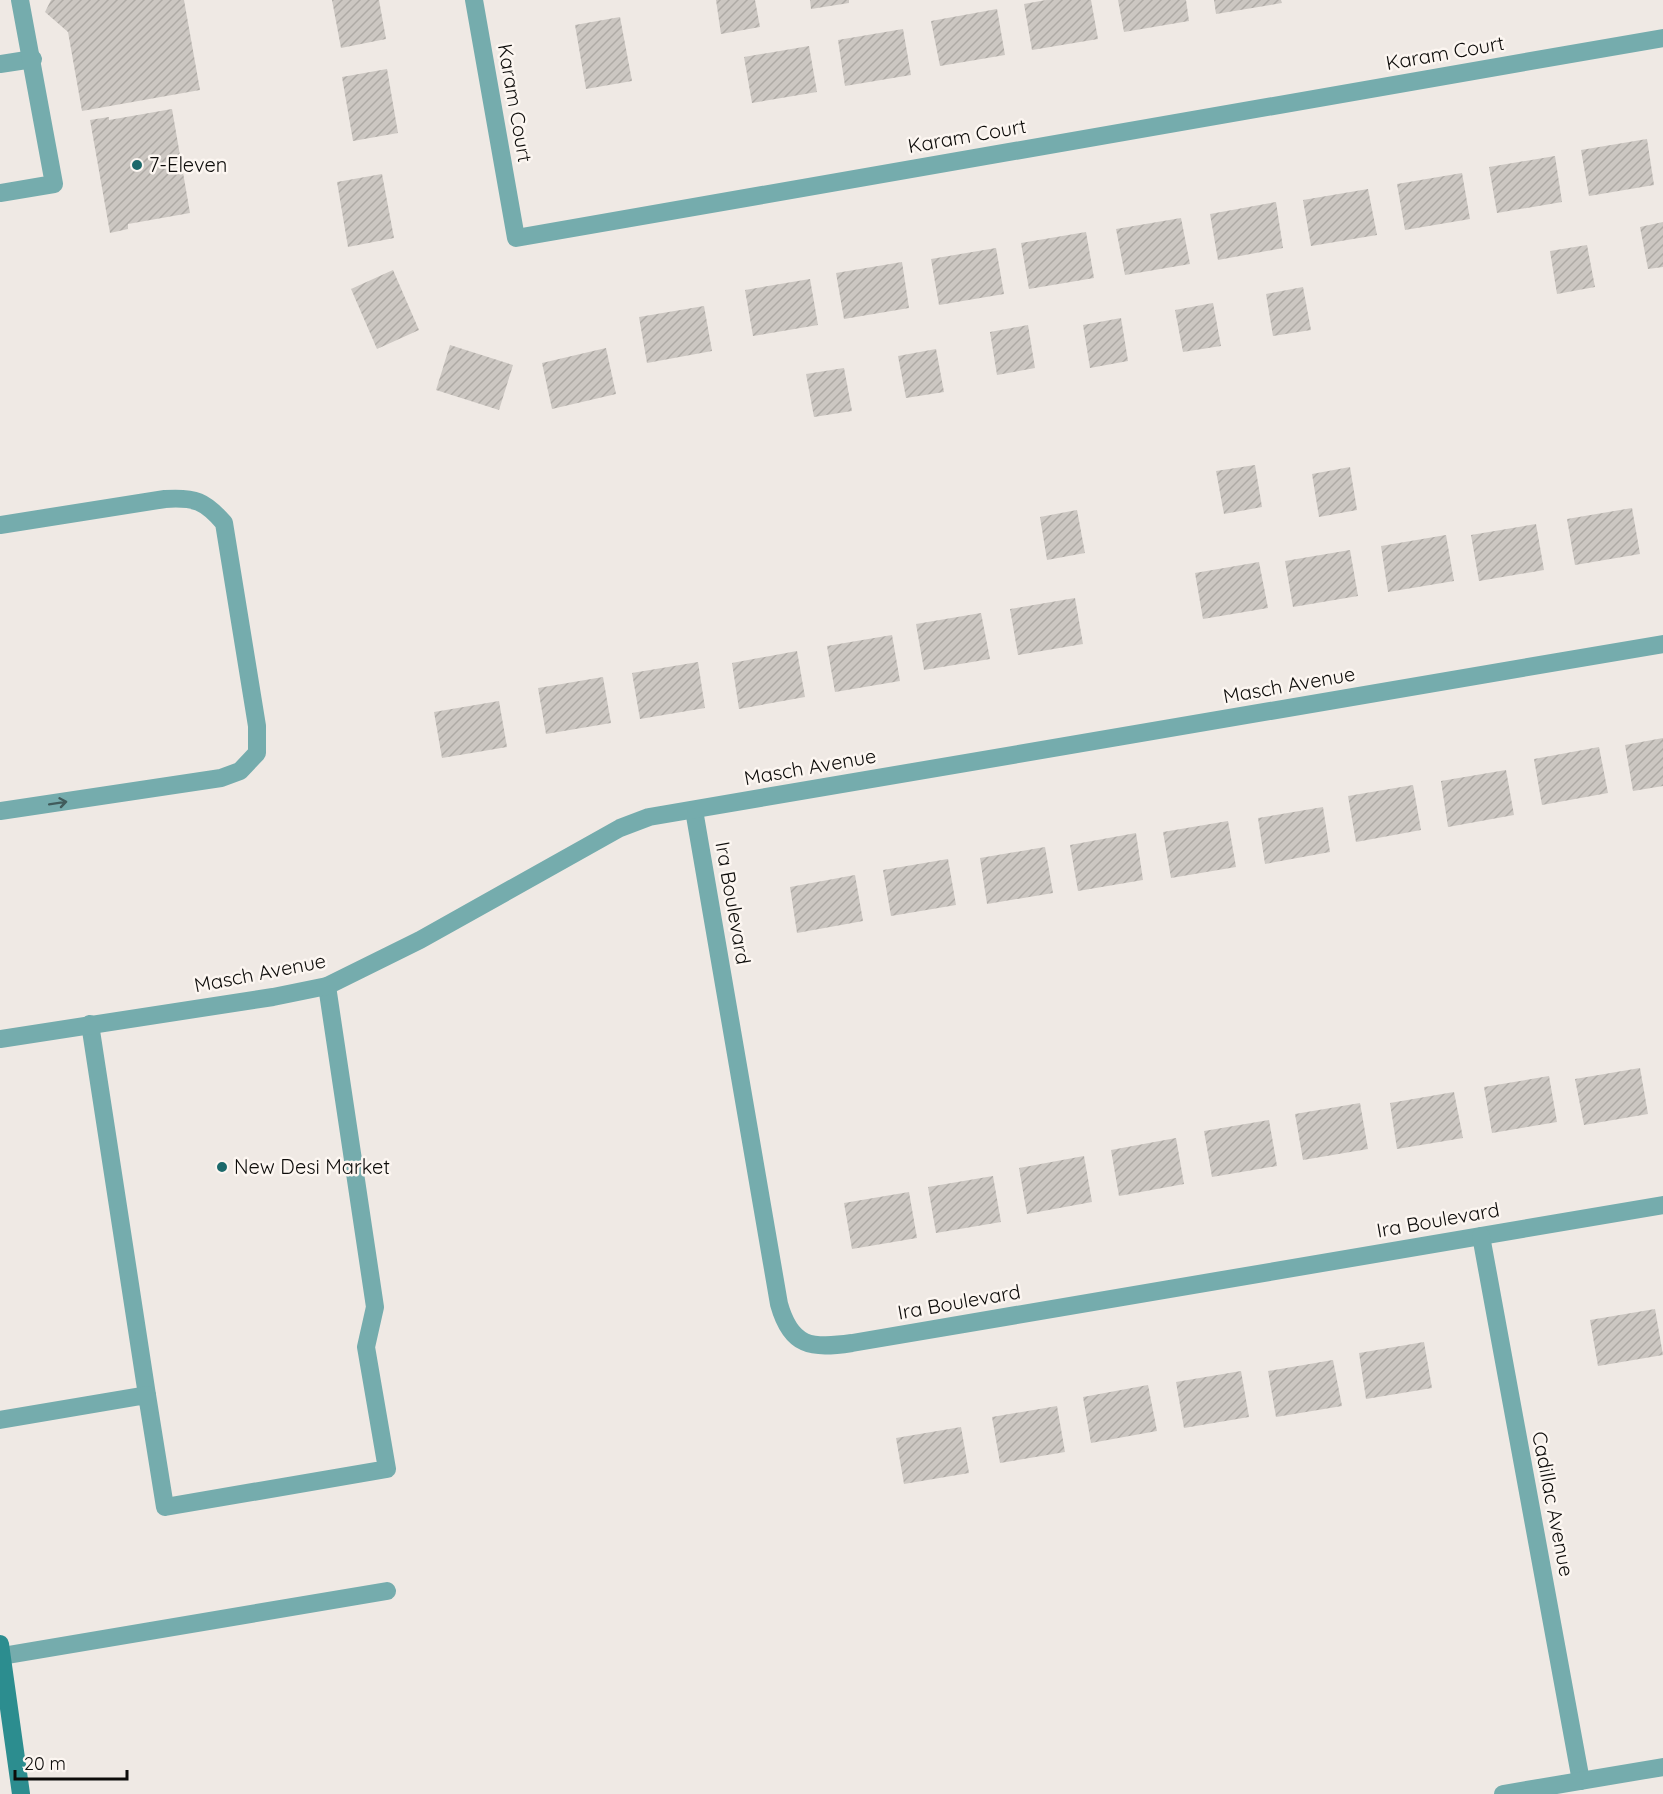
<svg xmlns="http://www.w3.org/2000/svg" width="1663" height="1794" viewBox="0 0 1663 1794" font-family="Quicksand,sans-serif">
<defs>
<pattern id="building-hatch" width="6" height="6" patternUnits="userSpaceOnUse" patternTransform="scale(1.5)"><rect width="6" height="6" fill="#ccc7c2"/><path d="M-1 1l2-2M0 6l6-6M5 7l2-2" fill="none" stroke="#aeaaa5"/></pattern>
</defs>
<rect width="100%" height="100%" fill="#efe9e4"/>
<!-- building -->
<g fill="url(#building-hatch)">
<polygon points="51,0 184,0 200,90 82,111 68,32 45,12"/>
<polygon points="332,0 379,0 386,39 341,48"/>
<polygon points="716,0 755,0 760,27 721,34"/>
<polygon points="810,0 849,0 849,3 811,9"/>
<polygon points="1046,0 1091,0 1098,39 1032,50 1024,4"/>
<polygon points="1118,0 1186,0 1189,21 1124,32"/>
<polygon points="1214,0 1281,0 1282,3 1216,14"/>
<polygon points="997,9 1005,55 940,66 931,21"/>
<polygon points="620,17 632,81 586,89 575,25"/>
<polygon points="903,29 911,75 845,86 838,40"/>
<polygon points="809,46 817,92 752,103 744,57"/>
<polygon points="387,69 398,133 353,141 342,77"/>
<polygon points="172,109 190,213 128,224 128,229 110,233 90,120 109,117 109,120"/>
<polygon points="1647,139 1654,185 1589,196 1581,150"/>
<polygon points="1555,156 1562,202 1497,213 1489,167"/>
<polygon points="1462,173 1470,219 1405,230 1397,184"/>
<polygon points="382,174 394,238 348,247 337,182"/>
<polygon points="1368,189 1377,235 1311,246 1303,200"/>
<polygon points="1276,202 1283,248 1218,260 1210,214"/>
<polygon points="1181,218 1190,264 1125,275 1116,229"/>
<polygon points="1663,222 1663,267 1648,269 1640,227"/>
<polygon points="1086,232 1094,278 1029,289 1021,243"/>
<polygon points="1587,245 1595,287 1557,294 1550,251"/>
<polygon points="996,248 1004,294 939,305 931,259"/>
<polygon points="902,262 909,308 844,319 836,273"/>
<polygon points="393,270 419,330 377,349 351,289"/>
<polygon points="810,279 818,325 753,336 745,290"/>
<polygon points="1303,287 1311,330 1273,336 1266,294"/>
<polygon points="1213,303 1221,346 1183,352 1175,310"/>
<polygon points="704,306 712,351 647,363 639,317"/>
<polygon points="1121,318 1128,361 1090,368 1083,325"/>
<polygon points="1028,325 1035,368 997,375 990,332"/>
<polygon points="450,345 513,365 499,410 436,390"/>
<polygon points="606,348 616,394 552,409 542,363"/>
<polygon points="936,349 944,392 906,398 898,356"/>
<polygon points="844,368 852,411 814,417 806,374"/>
<polygon points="1255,465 1262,507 1224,514 1216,471"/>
<polygon points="1350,467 1357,510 1319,517 1312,474"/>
<polygon points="1632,508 1640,554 1575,565 1567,519"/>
<polygon points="1077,510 1085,553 1047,560 1040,517"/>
<polygon points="1536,524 1544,570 1479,581 1471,535"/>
<polygon points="1446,535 1454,581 1388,592 1381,546"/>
<polygon points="1350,550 1358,596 1293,607 1285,561"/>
<polygon points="1259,562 1268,608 1203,619 1195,573"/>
<polygon points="1075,598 1083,644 1018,655 1010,609"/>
<polygon points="981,613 990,659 924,670 916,624"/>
<polygon points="892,635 900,681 835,692 827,646"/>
<polygon points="797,651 805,697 739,709 732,663"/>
<polygon points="698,662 705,708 640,719 632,673"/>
<polygon points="603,677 611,723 546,734 538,688"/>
<polygon points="499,701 507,747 442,758 434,712"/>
<polygon points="1663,738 1663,786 1633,791 1625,745"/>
<polygon points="1599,747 1608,793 1542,805 1534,759"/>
<polygon points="1506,770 1514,815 1448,827 1441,781"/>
<polygon points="1413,785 1421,830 1356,842 1348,796"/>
<polygon points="1323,807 1330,852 1265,864 1258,818"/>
<polygon points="1228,821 1236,867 1171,878 1163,832"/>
<polygon points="1136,833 1143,880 1078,891 1070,845"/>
<polygon points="1045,847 1053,893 987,904 980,858"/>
<polygon points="948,859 956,905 891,916 883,870"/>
<polygon points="855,875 863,921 797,933 790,887"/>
<polygon points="1640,1068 1648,1114 1584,1125 1575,1079"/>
<polygon points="1549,1076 1557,1122 1492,1133 1484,1087"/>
<polygon points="1454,1092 1463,1138 1397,1149 1390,1103"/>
<polygon points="1360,1103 1368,1149 1303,1160 1295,1114"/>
<polygon points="1269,1120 1277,1166 1212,1177 1204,1131"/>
<polygon points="1176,1138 1184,1184 1119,1196 1111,1150"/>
<polygon points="1084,1156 1092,1202 1027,1214 1019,1168"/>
<polygon points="993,1176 1001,1222 936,1233 928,1187"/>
<polygon points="909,1192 917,1238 852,1249 844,1203"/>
<polygon points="1655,1309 1663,1355 1598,1366 1590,1320"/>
<polygon points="1424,1342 1432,1388 1366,1399 1359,1353"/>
<polygon points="1333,1360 1342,1406 1276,1417 1268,1371"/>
<polygon points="1241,1371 1249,1417 1184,1428 1176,1382"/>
<polygon points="1148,1385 1157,1431 1091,1443 1083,1397"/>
<polygon points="1057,1406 1065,1452 1000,1463 992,1417"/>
<polygon points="961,1427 969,1473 904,1484 896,1438"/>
</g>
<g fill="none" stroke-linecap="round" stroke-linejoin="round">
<!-- lane -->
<g stroke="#75acad" stroke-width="18">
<polyline points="0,64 33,59"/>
<polyline points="0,193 54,184 20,0"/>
<path d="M0 525 165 499C195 497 205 501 224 523L257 726V753L240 771 221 778 0 811"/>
<polyline points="90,1024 147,1395"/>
<polyline points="0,1420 147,1395 165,1507 387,1469 366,1347 375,1307 327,986"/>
<polyline points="2,1656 387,1591"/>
</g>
<!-- street -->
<g stroke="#75acad" stroke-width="18">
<polyline points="474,0 516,238 1663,38"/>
<path d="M694 810 779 1304C791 1347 811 1349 852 1343L1663 1205"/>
<polyline points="0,1039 273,997 327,986 420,940 620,828 649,817 1663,644"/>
<polyline points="1481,1236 1581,1781"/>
<polyline points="1503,1794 1663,1767"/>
</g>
<!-- secondary -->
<polyline stroke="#2c8d8f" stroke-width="18" points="0,1644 21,1794"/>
</g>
<!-- one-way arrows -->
<defs><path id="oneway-shaft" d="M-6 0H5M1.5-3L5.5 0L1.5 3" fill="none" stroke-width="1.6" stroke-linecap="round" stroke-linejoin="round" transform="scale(1.5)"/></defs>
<use stroke="#415c5c" href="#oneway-shaft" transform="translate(58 803) rotate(-9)"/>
<!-- markers -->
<g fill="#1c696b" stroke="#fcf6f1" stroke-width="2">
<circle cx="137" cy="165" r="6"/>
<circle cx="222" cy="1167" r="6"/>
</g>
<g text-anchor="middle" stroke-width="5" stroke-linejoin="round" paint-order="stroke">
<!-- street labels -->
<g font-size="20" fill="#0d0c0a" stroke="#fcf6f1">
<text transform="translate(1445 53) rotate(-10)" y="7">Karam Court</text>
<text transform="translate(515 103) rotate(80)" y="7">Karam Court</text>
<text transform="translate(967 136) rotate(-10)" y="7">Karam Court</text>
<text transform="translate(1289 685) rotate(-10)" y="7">Masch Avenue</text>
<text transform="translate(810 767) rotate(-10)" y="7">Masch Avenue</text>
<text transform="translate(733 903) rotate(80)" y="7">Ira Boulevard</text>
<text transform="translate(260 973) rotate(-11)" y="7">Masch Avenue</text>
<text transform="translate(1438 1220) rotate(-10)" y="7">Ira Boulevard</text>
<text transform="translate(959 1302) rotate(-10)" y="7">Ira Boulevard</text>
<text transform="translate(1553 1504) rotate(79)" y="7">Cadillac Avenue</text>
</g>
<!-- poi labels -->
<g font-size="20" fill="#0d0c0a" stroke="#fcf6f1" text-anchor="start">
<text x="149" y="172">7-Eleven</text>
<text x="234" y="1174">New Desi Market</text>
</g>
</g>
<!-- scale -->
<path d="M15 1770v9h112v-9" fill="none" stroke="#0d0c0a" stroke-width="3"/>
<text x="24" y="1770" font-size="18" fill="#0d0c0a" stroke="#fcf6f1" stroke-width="4.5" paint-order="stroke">20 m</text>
</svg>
